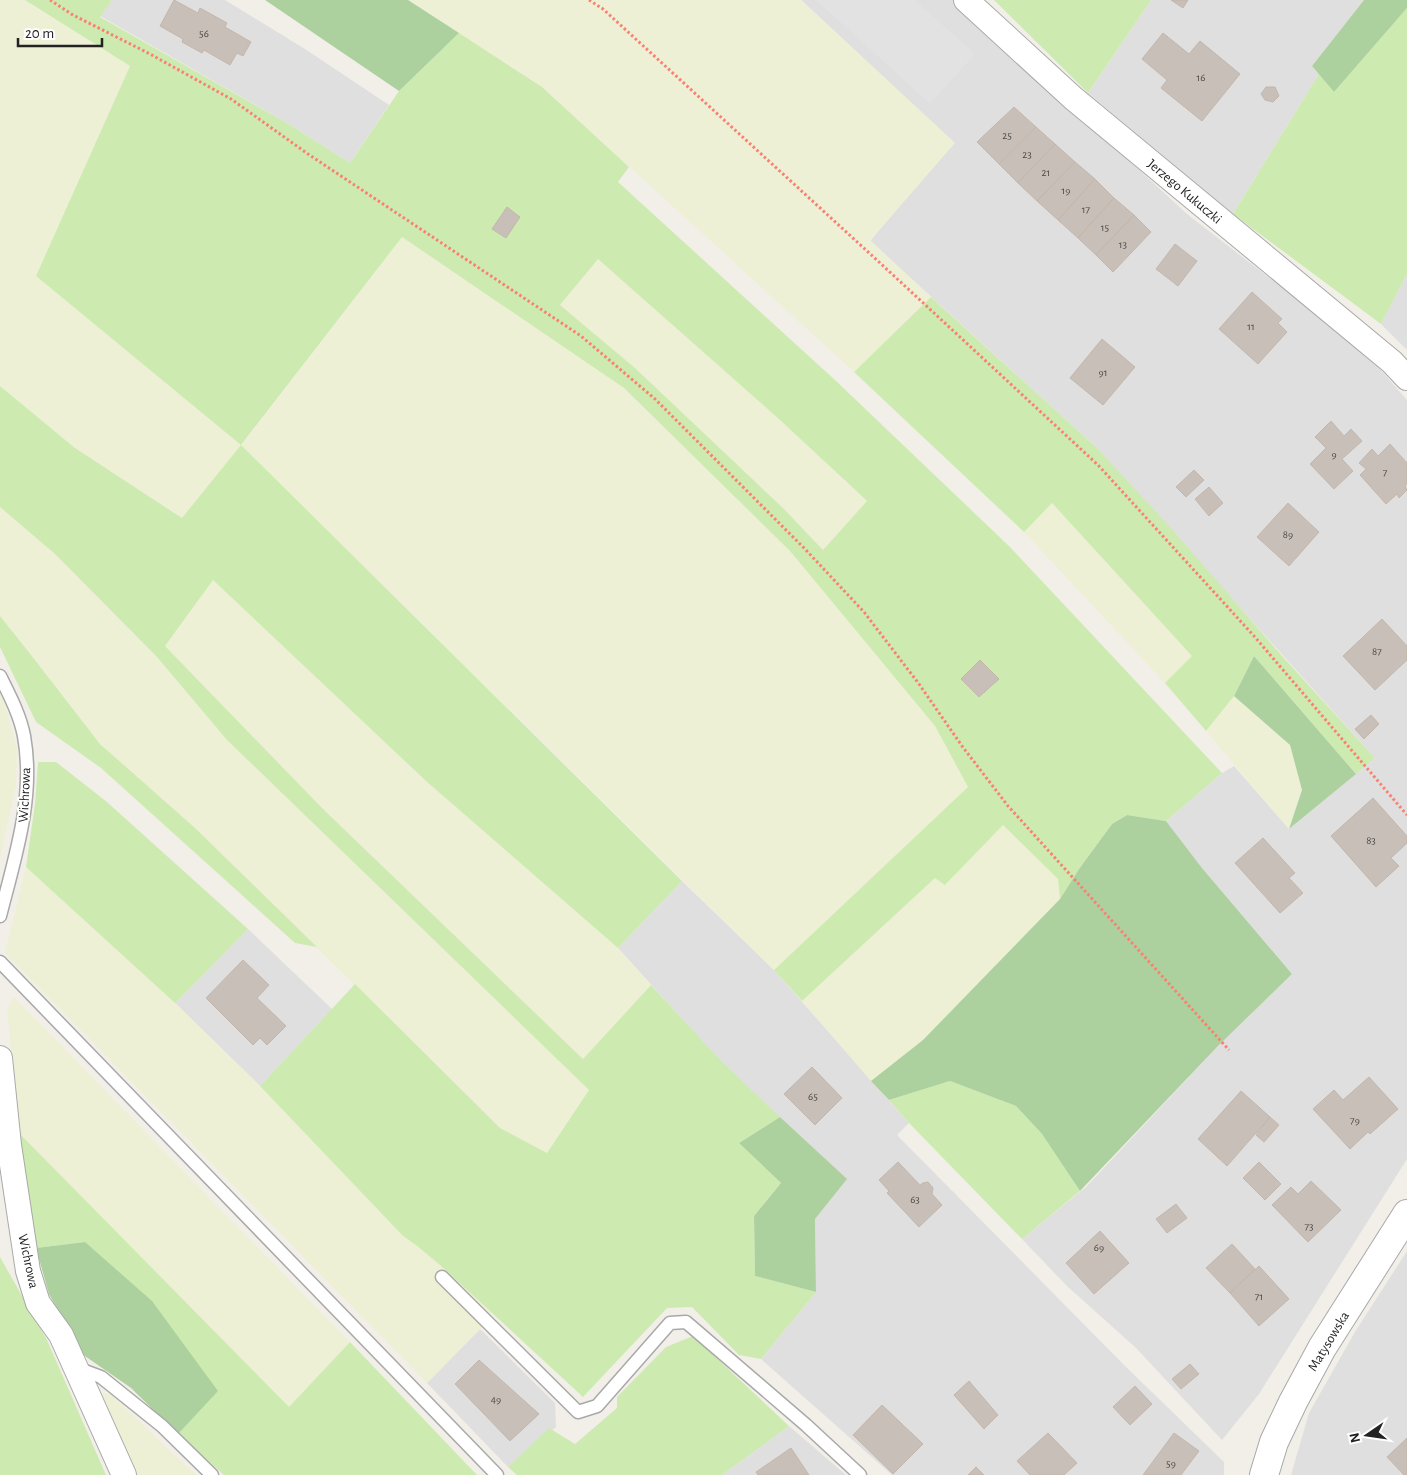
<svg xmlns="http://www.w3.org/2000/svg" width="1407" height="1475" viewBox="0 0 1407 1475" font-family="'Alegreya Sans',sans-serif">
<rect width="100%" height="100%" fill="#f2efe9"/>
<!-- residential -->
<g fill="#e0dfdf">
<polygon points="112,0 225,0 305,49 389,105 350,163 287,123 100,16"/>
<polygon points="801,0 955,0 1187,214 1366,353 1407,400 1407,1159 1259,1394 1222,1440 1136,1348 1067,1286 1022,1239 1087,1186 1217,1047 1292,974 1202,868 1166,821 1222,773 1234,766 1289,829 1375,758 1097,448 870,241 954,143"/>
<polygon points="1151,0 1364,0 1312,66 1319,74 1233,214 1088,93"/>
<polygon points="1407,274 1407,350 1381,324"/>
<polygon points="682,881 774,970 909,1123 897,1135 1125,1366 1224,1462 1224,1475 892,1475 761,1359 816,1292 815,1219 846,1179 723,1064 618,948"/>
<polygon points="248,929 332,1009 260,1086 175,1003"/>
<polygon points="1407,1251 1407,1475 1291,1475 1309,1413 1355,1332"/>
<polygon points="480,1329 555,1403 556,1427 508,1467 427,1383"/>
<polygon points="789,1426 846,1475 722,1475"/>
</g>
<!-- farmland -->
<g fill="#eef0d5">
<polygon points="0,0 25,0 130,66 36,276 242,445 402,237 624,388 790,551 935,726 968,787 774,970 242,446 183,518 75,448 0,386"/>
<polygon points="408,0 801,0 955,143 870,240 931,297 854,372 542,87"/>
<polygon points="598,258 780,420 867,502 823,550 783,508 635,368 560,305"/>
<polygon points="1051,502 1192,656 1165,683 1024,532"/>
<polygon points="0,507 55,554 157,657 227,740 589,1090 547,1153 500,1128 194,827 100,744 28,651 0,616"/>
<polygon points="213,580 426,781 618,948 651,985 583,1059 323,809 165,646"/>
<polygon points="0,694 4,702 17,748 16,784 0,860"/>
<polygon points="1234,696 1290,745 1302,790 1289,829 1206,731"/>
<polygon points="1003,824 1058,879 1060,899 923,1040 871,1081 802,1001 935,878 946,885"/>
<polygon points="26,867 175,1003 260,1086 403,1236 416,1245 440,1265 491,1312 480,1329 427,1383 5,953"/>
<polygon points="14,997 350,1342 289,1408 19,1133 7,1009"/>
<polygon points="98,1394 110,1394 196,1475 131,1475"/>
</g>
<!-- grass -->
<g fill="#cdebb0" fill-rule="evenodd">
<path d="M25 0H112L100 17 287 123 350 163 399 91 459 33 542 87 629 167 618 182 835 380 1010 547 1222 773 1166 821 1127 815 1112 824 1079 869 1060 899 1058 879 1003 825 945 885 935 878 802 1001 774 970 968 787 935 726 790 551 624 388 402 237 241 445 682 881 618 948 426 781 213 580 165 646 323 809 583 1059 651 985 723 1063 780 1117 739 1143 781 1183 754 1216 755 1276 816 1292 761 1359 739 1355 692 1307 667 1308 583 1397 440 1265 416 1245 403 1236 260 1086 355 984 500 1128 547 1153 589 1090 227 740 157 657 55 554 0 507V386L75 448 182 518 241 445 36 276 130 66ZM598 259 780 420 867 501 823 550 783 508 635 368 560 305Z"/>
<polygon points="994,0 1151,0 1088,93"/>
<polygon points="1407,8 1407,274 1381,324 1233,214 1319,74 1334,92"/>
<polygon points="931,297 1097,448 1171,528 1284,658 1375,758 1356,774 1254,656 1234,696 1206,731 1165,683 1192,656 1052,503 1024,532 854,372"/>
<polygon points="0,616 28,651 100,744 194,827 317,947 295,943 101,768 36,722 0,647"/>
<polygon points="38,762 56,762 107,802 248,929 175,1003 26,867 35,804"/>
<polygon points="950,1081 1016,1106 1042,1134 1080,1191 1022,1239 909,1123 889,1100"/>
<polygon points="19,1133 289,1407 350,1342 477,1475 224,1475 178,1434 85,1242 36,1248"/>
<polygon points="0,1257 47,1340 106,1475 0,1475"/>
<polygon points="693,1336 789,1426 722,1475 517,1475 508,1467 549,1428 575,1444 617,1408 617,1397 666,1347"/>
</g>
<!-- forest -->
<g fill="#add19e">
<polygon points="265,0 408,0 459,33 399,91"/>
<polygon points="1364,0 1407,0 1407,8 1334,92 1312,66"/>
<polygon points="1254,656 1356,774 1289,829 1302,790 1290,745 1234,696"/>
<polygon points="1127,815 1166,821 1202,868 1292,974 1217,1047 1080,1191 1042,1134 1016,1106 950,1081 889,1100 871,1081 923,1040 1060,899 1079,869 1112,824"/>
<polygon points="780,1117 847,1179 815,1219 816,1292 755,1276 754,1216 781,1183 739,1143"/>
<polygon points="85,1242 152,1301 218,1391 178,1434 131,1388 82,1354 49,1294 36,1248"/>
</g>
<!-- parking -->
<polygon fill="#e2e2e2" points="816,0 915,0 975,54 930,104"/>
<!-- building -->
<g fill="#c7bfb8" stroke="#c4b6ab">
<polygon points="174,0 198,13 200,8 227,23 225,27 251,42 243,56 237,53 230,65 204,50 202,53 182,42 183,39 160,26"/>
<polygon points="1171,0 1188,0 1183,8"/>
<polygon points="1163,33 1189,54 1200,41 1240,74 1202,121 1161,88 1167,80 1142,59"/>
<polygon points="1266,87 1275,87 1279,96 1273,102 1265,100 1261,94"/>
<polygon points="1014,107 1036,127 999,164 977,142"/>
<polygon points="1036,127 1055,144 1018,183 999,164"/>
<polygon points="1055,144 1075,162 1037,201 1018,183"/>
<polygon points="1075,162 1095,179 1058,220 1037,201"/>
<polygon points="1095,179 1114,198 1078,238 1058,220"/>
<polygon points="1114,198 1134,215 1096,255 1078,238"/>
<polygon points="507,207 520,217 506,238 492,229"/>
<polygon points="1134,215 1151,232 1113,272 1096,255"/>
<polygon points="1175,244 1197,261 1178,286 1156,269"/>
<polygon points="1252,292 1282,319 1278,323 1287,332 1258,364 1219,329"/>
<polygon points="1102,339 1135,367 1103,405 1070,378"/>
<polygon points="1331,421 1344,436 1351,429 1362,441 1342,459 1353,471 1334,489 1310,464 1326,448 1315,437"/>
<polygon points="1390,444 1407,463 1407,484 1405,486 1407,490 1399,498 1397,494 1386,504 1360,475 1366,469 1359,463 1372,449 1378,456"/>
<polygon points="1194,470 1204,480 1186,497 1176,487"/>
<polygon points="1209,487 1223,503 1209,516 1195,499"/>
<polygon points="1288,503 1319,532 1289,566 1257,537"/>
<polygon points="1382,619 1407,646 1407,660 1375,690 1343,656"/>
<polygon points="980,660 999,679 979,697 961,679"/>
<polygon points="1371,715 1379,724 1364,739 1355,729"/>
<polygon points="1373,798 1407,836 1407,843 1391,858 1399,866 1376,887 1331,836"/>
<polygon points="1263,838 1295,873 1289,878 1303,893 1280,913 1235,863"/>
<polygon points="243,960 269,985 257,998 286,1026 267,1045 260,1038 253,1045 206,998"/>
<polygon points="812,1067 842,1098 815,1125 784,1094"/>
<polygon points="1369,1077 1398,1109 1370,1134 1368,1132 1350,1149 1313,1109 1334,1090 1343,1100"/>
<polygon points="1241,1091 1270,1117 1227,1166 1198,1139"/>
<polygon points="1270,1117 1279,1125 1264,1142 1256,1135"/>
<polygon points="898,1162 920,1185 923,1183 928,1182 933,1188 932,1194 942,1205 919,1227 887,1193 889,1191 879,1180"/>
<polygon points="1259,1162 1281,1184 1265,1200 1243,1178"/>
<polygon points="1311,1181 1341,1210 1308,1242 1272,1205 1291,1187 1298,1194"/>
<polygon points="1176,1204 1187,1218 1167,1233 1156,1219"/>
<polygon points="1100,1231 1129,1263 1094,1294 1066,1263"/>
<polygon points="1232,1244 1255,1269 1230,1293 1206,1268"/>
<polygon points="1259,1266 1289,1299 1259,1326 1230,1293"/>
<polygon points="479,1360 539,1414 510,1441 455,1384"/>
<polygon points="1190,1364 1199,1374 1181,1389 1172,1379"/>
<polygon points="969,1381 998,1415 984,1429 954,1395"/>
<polygon points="1135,1386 1152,1404 1130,1425 1113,1407"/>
<polygon points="882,1405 923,1444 893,1474 853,1435"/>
<polygon points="1048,1433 1077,1463 1064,1475 1030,1475 1017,1461"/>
<polygon points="1174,1433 1199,1451 1181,1475 1143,1475"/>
<polygon points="1407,1438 1407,1475 1404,1475 1387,1457"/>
<polygon points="791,1448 809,1475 758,1475 756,1472"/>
<polygon points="976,1467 984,1475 968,1475"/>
</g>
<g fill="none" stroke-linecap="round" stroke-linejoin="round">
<defs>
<g id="service">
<path d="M0 676C9 694 20 715 24 736 35 797 15 857 0 916"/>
<polyline points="0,962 497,1475"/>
<polyline points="442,1277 578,1412 597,1406 670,1323 686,1322 806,1425 860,1475"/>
<polyline points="77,1368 101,1377 162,1426 212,1475"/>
</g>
<g id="minor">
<polyline points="966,0 1073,98 1392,362 1407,378"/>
<polyline points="0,1058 9,1145 28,1271 38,1303 61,1335 124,1475"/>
</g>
<polyline id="tertiary" points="1264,1475 1274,1442 1293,1402 1322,1348 1407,1214"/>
</defs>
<!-- service casing -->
<use href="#service" stroke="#a9a9a9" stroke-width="15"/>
<!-- minor casing -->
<use href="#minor" stroke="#a9a9a9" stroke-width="26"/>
<!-- tertiary casing -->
<use href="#tertiary" stroke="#a9a9a9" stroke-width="30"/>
<!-- path -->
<g stroke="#fa8072" stroke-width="3" stroke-dasharray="2.5 2.5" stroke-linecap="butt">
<polyline points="50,0 73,15 150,54 231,99 308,154 581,336 655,399 805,549 864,612 919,684 962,746 1008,806 1229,1050"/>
<polyline points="589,0 603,9 879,262 1098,465 1254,636 1407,815"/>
</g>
<!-- service -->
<use href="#service" stroke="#fff" stroke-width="12"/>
<!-- minor -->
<use href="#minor" stroke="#fff" stroke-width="24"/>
<!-- tertiary -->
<use href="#tertiary" stroke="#fff" stroke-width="28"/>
</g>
<g text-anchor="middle" stroke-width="4" stroke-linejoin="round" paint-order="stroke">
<!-- number labels -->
<g font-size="11" fill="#4b4948">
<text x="204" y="37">56</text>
<text x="1201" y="81">16</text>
<text x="1007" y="139">25</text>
<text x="1027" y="158">23</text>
<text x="1046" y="176">21</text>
<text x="1066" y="194">19</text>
<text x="1086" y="213">17</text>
<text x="1105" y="231">15</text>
<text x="1123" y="248">13</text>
<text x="1251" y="330">11</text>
<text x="1103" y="376">91</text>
<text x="1334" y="458">9</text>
<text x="1385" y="476">7</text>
<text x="1288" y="538">89</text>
<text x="1377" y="655">87</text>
<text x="1371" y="844">83</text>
<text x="813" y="1100">65</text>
<text x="1355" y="1124">79</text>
<text x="915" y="1203">63</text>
<text x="1309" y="1230">73</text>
<text x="1099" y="1251">69</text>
<text x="1259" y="1300">71</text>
<text x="496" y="1403">49</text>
<text x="1171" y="1467">59</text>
</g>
<!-- street labels -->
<g font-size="14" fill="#222" stroke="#fff">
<text transform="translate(1185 191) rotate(40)" y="5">Jerzego Kukuczki</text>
<text transform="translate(24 795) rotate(-87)" y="5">Wichrowa</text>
<text transform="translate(29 1261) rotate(78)" y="5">Wichrowa</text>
<text transform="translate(1328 1341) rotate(-59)" y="5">Matysowska</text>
</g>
</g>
<!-- north arrow -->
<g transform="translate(1367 1435) rotate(257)" stroke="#ffffff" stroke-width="4" paint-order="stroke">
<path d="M0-4L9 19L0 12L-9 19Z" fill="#222222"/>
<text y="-8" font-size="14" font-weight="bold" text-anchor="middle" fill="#222222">N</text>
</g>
<!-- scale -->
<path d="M18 38v8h84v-8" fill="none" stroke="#222222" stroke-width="2.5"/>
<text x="25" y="38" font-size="15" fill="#222222" stroke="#ffffff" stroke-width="4" paint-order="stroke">20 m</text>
</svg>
